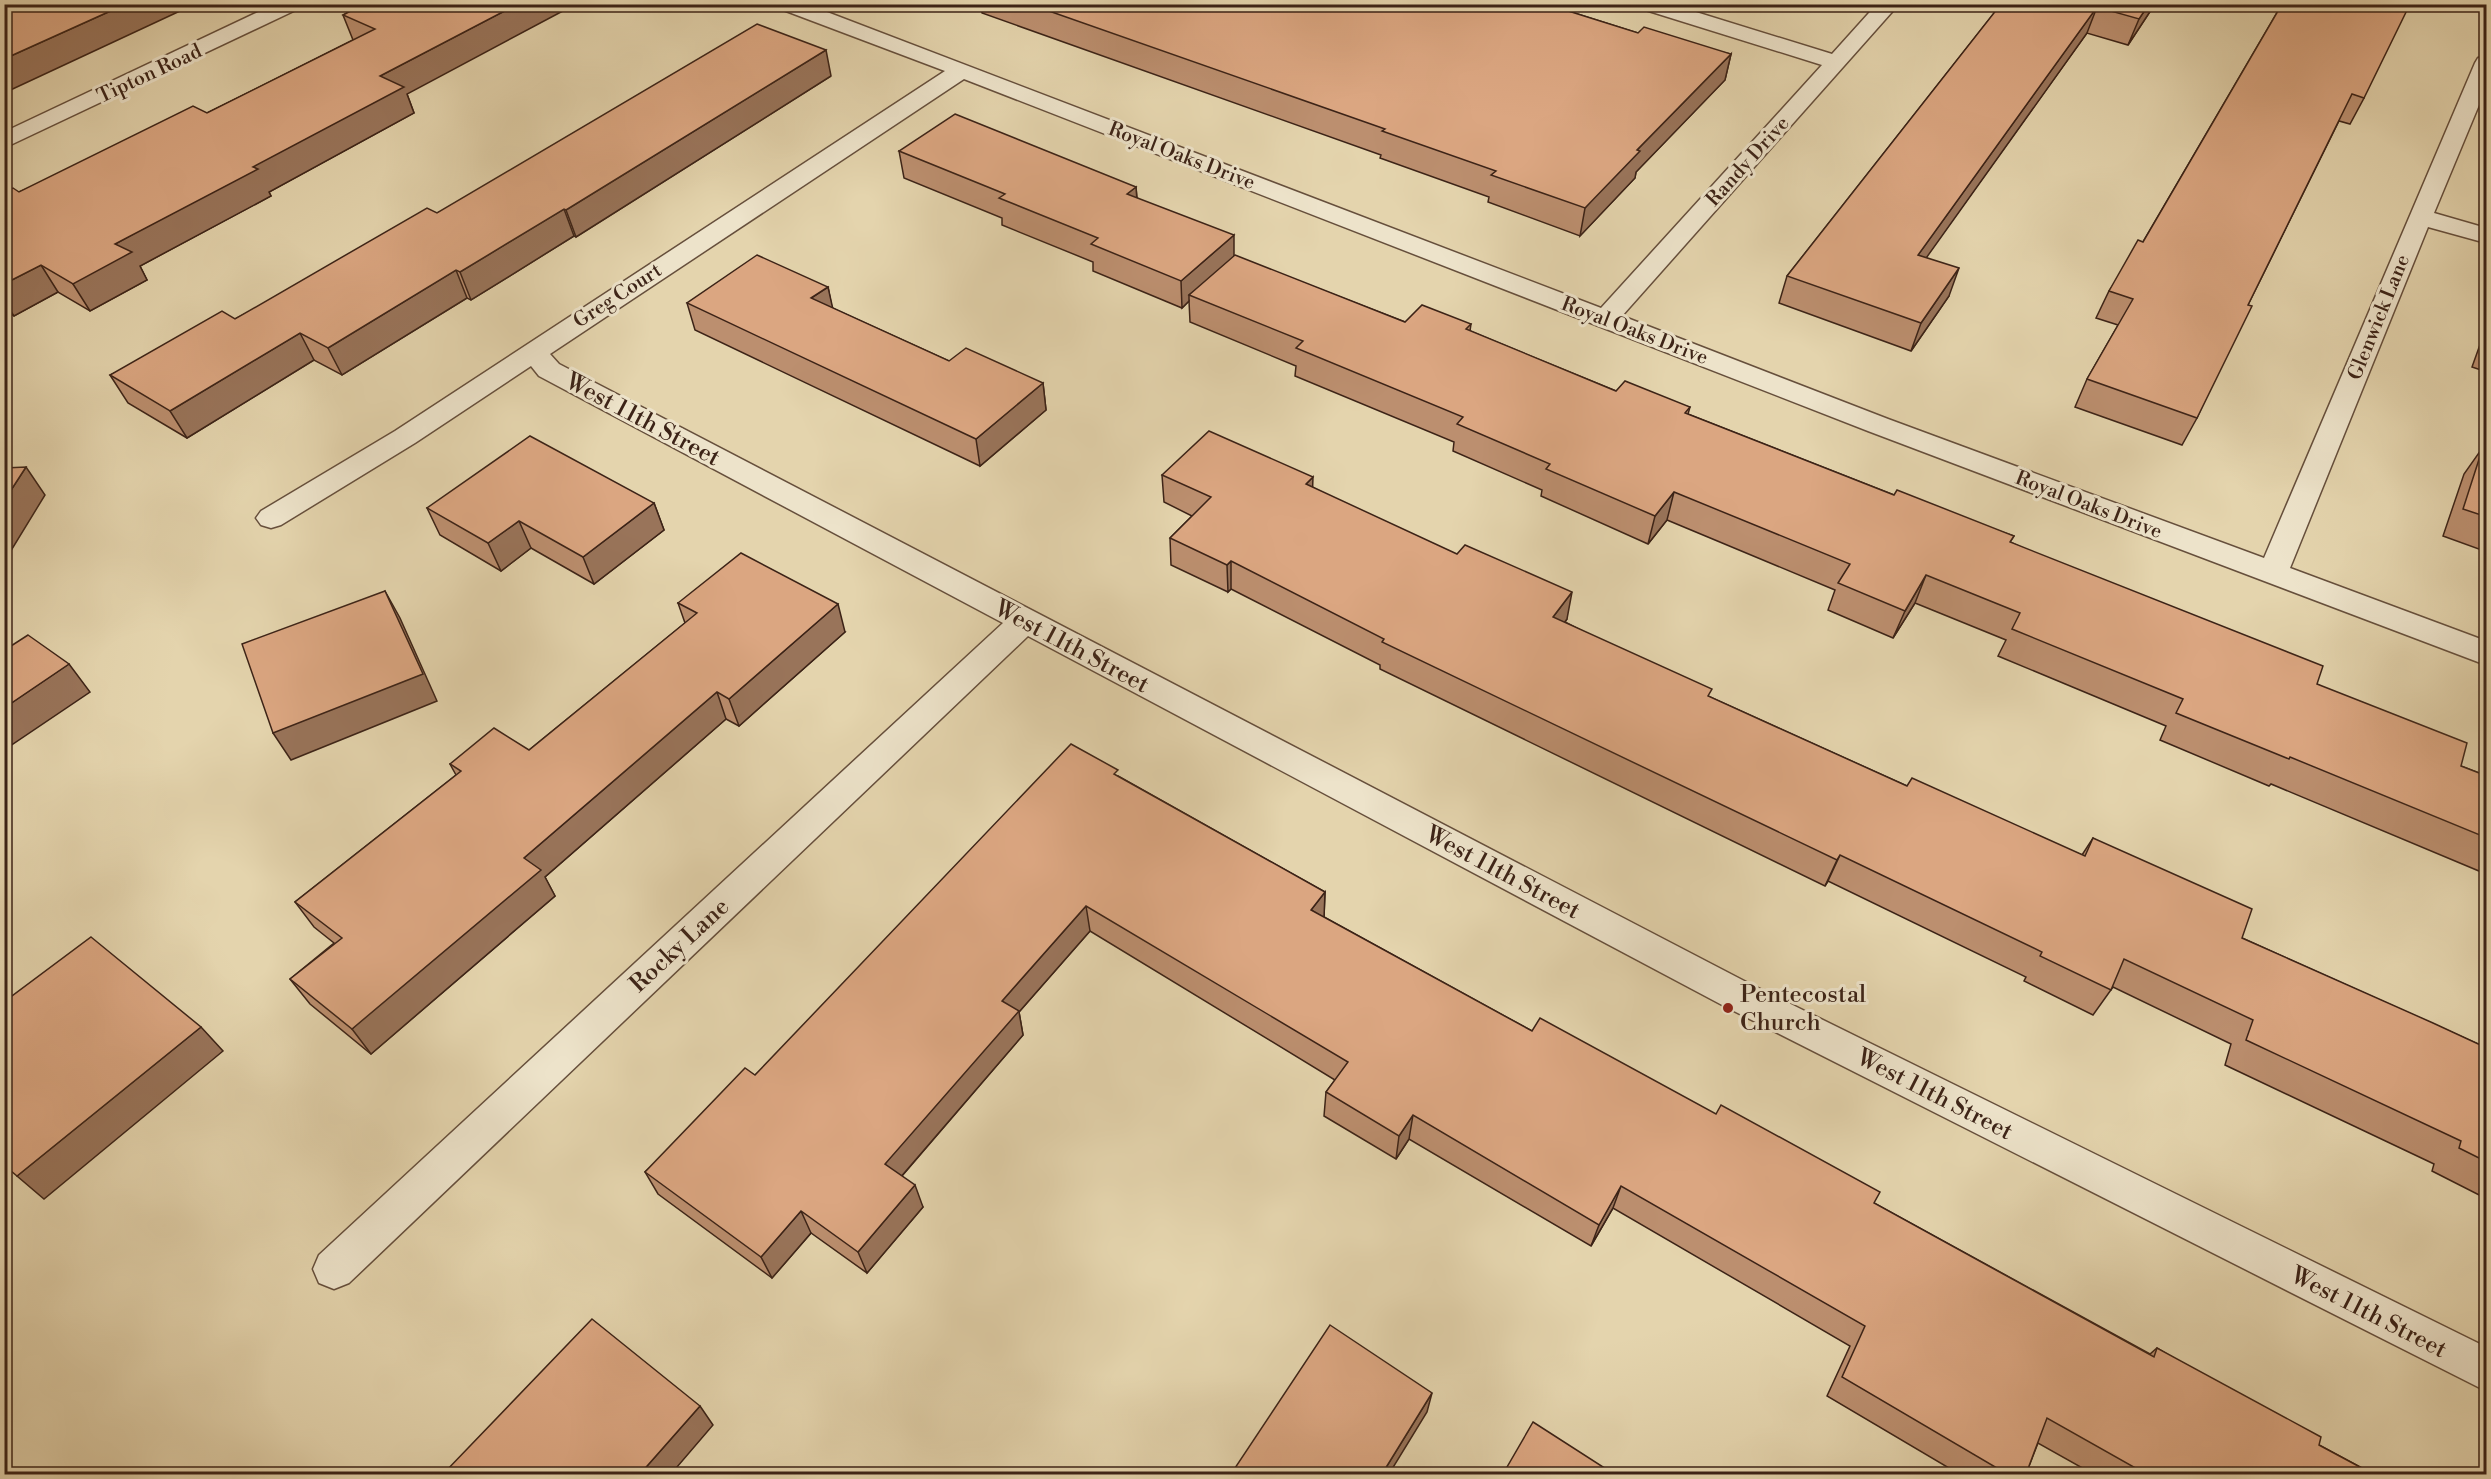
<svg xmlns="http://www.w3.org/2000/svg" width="2491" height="1479" viewBox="0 0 2491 1479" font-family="'Libre Bodoni',serif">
<rect width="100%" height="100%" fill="#e4d4ad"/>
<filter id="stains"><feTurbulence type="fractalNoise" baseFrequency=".00333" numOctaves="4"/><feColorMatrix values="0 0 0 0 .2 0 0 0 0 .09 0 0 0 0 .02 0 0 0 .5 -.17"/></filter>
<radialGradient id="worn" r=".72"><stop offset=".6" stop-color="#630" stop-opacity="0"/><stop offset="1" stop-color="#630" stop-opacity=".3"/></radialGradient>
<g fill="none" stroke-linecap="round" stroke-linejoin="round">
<defs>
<g id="minor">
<polygon points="275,4 303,4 300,8 4,148 4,132"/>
<polygon points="775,4 806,4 1601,308 1822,65 1639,8 1636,4 1670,4 1832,54 1877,4 1899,4 1622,316 1888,419 2264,558 2475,63 2478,58 2486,56 2486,88 2434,213 2486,228 2486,243 2428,227 2290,568 2486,641 2486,665 1868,431 964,79 550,354 559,364 1750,984 2486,1347 2486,1391 1724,1006 1028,636 349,1283 334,1289 319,1283 313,1269 319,1255 1003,623 539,376 531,366 415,443 281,525 271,528 261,525 256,518 261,511 395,431 945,71 778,8"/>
</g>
</defs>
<!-- minor casing -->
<use href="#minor" stroke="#664f3c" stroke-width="3"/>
<!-- minor -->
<use href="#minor" fill="#ede3ca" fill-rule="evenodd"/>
</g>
<!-- wall -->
<g fill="#bc8f6f" stroke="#3c2317" stroke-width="1.5">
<polygon points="364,4 407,94 414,113 269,192 271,196 140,266 147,280 90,311 58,292 14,316 4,310 4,192 19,192 207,113 353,40 343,15"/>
<polygon points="981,4 1546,4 1638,33 1731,54 1725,80 1636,172 1635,178 1580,236 1488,202 1489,197 1380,158 1381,155 982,13"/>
<polygon points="1998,4 2155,4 2128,45 2087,33 1926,257 1949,296 1911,351 1779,303 1787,276 1995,12"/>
<polygon points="2282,4 2364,98 2350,124 2339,121 2248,305 2197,418 2182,445 2075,407 2087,379 2118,325 2096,318 2109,291 2143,242"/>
<polygon points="831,76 576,237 574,236 471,300 467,298 342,375 314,360 187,438 128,403 110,375 235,319 437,213"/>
<polygon points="899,151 1136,187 1137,198 1234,256 1405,322 1471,324 1470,331 1616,391 1690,407 1688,414 1894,495 2014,536 2010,542 2317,684 2461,766 2487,776 2487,867 2484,866 2479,871 2271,784 2269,786 2160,740 2166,726 1998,656 2006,640 1915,603 1893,638 1828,610 1835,590 1667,520 1648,544 1541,496 1542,490 1453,451 1454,442 1295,376 1296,366 1190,322 1189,301 1182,308 1093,271 1093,262 1002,225 1002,218 904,178"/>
<polygon points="828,287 832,308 949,361 1043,383 1046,410 980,466 695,330 687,303"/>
<polygon points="2487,325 2487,372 2472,367"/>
<polygon points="2483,447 2487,448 2487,552 2443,536 2464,474"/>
<polygon points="1162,475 1312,487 1567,619 1565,622 1710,697 1907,786 2082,855 2093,838 2242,938 2487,1048 2487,1199 2432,1171 2434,1164 2225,1065 2231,1044 2113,987 2093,1015 2024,981 2026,977 1828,881 1825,886 1380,669 1380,665 1231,589 1228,592 1171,565 1170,538 1192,516 1164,502"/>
<polygon points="654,503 664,530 594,584 531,548 501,571 440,535 427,508"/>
<polygon points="678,603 845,632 739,726 726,719 545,877 555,896 371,1054 310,1004 290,979 334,943 314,927 295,902 456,775 450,764 529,750 685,623"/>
<polygon points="1118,776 1325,892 1324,917 1532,1031 1874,1203 2150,1354 2157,1348 2319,1445 2373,1474 2093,1474 2038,1443 2026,1474 1959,1474 1827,1396 1850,1346 1613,1208 1591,1246 1409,1139 1396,1159 1324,1116 1326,1092 1335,1080 1090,931 1019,1012 1023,1035 902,1176 923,1207 867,1273 811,1233 772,1278 658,1194 645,1172 755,1075"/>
</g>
<!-- shaded-wall -->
<g fill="#99745a" stroke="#3c2317" stroke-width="1.5">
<polygon points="126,4 195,4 4,93 4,59"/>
<polygon points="518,4 576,4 407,94 414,113 269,192 271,196 140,266 147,280 90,311 73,284 115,244 253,167 380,76"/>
<polygon points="2149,4 2155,4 2128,45 2139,19"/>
<polygon points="2097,7 2087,33 1909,282 1918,255"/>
<polygon points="826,50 831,76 576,237 566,210"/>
<polygon points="1731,54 1725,80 1636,172 1635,178 1580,236 1585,208 1637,150"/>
<polygon points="1136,187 1138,214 1127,194"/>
<polygon points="564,209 574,236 471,300 460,272"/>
<polygon points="1234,235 1234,263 1189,295 1189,301 1182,308 1181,281"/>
<polygon points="41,265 58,292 14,316 4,301 4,284"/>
<polygon points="1959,268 1949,296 1911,351 1921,323"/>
<polygon points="456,270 467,298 342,375 328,348"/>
<polygon points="828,287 834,314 811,298"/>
<polygon points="300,333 314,360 187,438 170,411"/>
<polygon points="1043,383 1046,410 980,466 976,439"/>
<polygon points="26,467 45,495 4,562 4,501"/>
<polygon points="1313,477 1312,505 1306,484"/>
<polygon points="1674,492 1667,520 1648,544 1655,516"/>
<polygon points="654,503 664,530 594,584 583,557"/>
<polygon points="519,521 531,548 501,571 488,543"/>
<polygon points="1231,561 1231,589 1228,592 1227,565"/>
<polygon points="1926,575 1915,603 1893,638 1905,611"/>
<polygon points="385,591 400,618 437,701 291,760 273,733"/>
<polygon points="1572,592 1567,619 1548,644 1553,617"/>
<polygon points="838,604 845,632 739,726 729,699"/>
<polygon points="69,664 90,692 4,750 4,708"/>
<polygon points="717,692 726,719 545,877 555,896 371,1054 352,1029 524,858"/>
<polygon points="1840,855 1828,881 1825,886 1837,860"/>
<polygon points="1325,892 1324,918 1311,910"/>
<polygon points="1086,906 1090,931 1019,1012 1023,1035 893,1186 885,1164 1002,1001"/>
<polygon points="201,1027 223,1051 44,1199 17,1176"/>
<polygon points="1413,1115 1409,1139 1396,1159 1399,1136"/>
<polygon points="915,1185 923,1207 867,1273 858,1252"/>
<polygon points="1621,1186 1613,1208 1591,1246 1599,1225"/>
<polygon points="801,1211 811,1233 772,1278 761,1257"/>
<polygon points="1432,1393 1427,1412 1389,1474 1382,1474"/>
<polygon points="700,1406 713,1425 671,1474 640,1474"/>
</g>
<!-- building -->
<g fill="#dba681" stroke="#3c2317" stroke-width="1.5">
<polygon points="4,4 126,4 4,59"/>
<polygon points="364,4 518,4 380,76 404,87 253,167 258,169 115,244 132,252 73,284 41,265 4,284 4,192 13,188 19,192 193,106 207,113 375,29 343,15"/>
<polygon points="1029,4 1546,4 1638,33 1644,27 1731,54 1637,150 1640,151 1585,208 1491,175 1496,171 1382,131 1385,129"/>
<polygon points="2001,4 2149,4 2139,19 2097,7 1918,255 1959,268 1921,323 1787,276"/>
<polygon points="2282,4 2410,4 2364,98 2352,94 2248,305 2252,306 2197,418 2087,379 2133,299 2109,291 2138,240 2143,242"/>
<polygon points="757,24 826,50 566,210 564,209 460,272 456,270 328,348 300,333 170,411 110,375 222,311 235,319 427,208 437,213"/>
<polygon points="955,114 1136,187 1127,194 1234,235 1181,281 1091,244 1098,238 999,198 1005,194 899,151"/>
<polygon points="757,255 828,287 811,298 949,361 966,348 1043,383 976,439 687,303"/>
<polygon points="1235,255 1405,322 1422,305 1471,324 1466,329 1616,391 1625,381 1690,407 1685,413 1894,495 1897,490 2014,536 2010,542 2323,666 2317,684 2467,743 2461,766 2487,776 2487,838 2290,757 2289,759 2176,713 2183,699 2012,629 2020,613 1926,575 1905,611 1838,583 1850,564 1674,492 1655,516 1546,469 1550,464 1457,424 1463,417 1296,348 1303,341 1189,295"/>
<polygon points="1209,431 1313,477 1306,484 1457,554 1465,545 1572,592 1553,617 1712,689 1708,696 1907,786 1912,778 2085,856 2093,838 2252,909 2242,938 2433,1023 2487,1048 2487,1162 2459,1148 2461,1141 2246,1040 2253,1020 2124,959 2111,990 2040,956 2042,952 1840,855 1837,860 1382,642 1384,639 1231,561 1227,565 1170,538 1211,497 1162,475"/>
<polygon points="530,436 654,503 583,557 519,521 488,543 427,508"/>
<polygon points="2483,447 2487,448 2487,517 2463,509"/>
<polygon points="26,467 4,501 4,468"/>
<polygon points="741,553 838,604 729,699 717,692 524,858 541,870 352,1029 290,979 342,938 295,902 461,771 450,764 494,728 529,750 697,613 678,603"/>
<polygon points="385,591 423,674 273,733 242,644"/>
<polygon points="28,635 69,664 4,708 4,641 11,646"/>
<polygon points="1071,744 1118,770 1114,774 1325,892 1311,910 1532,1031 1540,1018 1716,1114 1721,1105 1880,1192 1874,1203 2154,1357 2157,1348 2321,1437 2319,1445 2373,1474 2146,1474 2047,1418 2026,1474 2007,1474 1842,1377 1865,1326 1621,1186 1599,1225 1413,1115 1399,1136 1326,1092 1348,1062 1086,906 1002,1001 1019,1011 885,1164 915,1185 858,1252 801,1211 761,1257 645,1172 745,1068 755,1075"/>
<polygon points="91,937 201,1027 17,1176 4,1165 4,1102 10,1097 4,1092 4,1002"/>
<polygon points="592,1319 700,1406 640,1474 446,1474 444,1473"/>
<polygon points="1330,1325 1432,1393 1382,1474 1231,1474"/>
<polygon points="1533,1422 1614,1474 1503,1474"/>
</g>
<!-- markers -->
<circle fill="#8f2418" stroke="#ede3ca" stroke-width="2" cx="1728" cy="1008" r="6"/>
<g text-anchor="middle" stroke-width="6" stroke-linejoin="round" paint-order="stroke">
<!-- far-street labels -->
<g font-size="20" fill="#3c2317" stroke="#ede3ca">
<text transform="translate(149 73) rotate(-25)" y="7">Tipton Road</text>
<text transform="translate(1182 155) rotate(21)" y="7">Royal Oaks Drive</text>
<text transform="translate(1747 161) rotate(-48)" y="7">Randy Drive</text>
<text transform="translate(617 295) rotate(-33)" y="7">Greg Court</text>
<text transform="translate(2378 317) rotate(-68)" y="7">Glenwick Lane</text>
<text transform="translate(1635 330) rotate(21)" y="7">Royal Oaks Drive</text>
<text transform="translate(2089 504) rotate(21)" y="7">Royal Oaks Drive</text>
</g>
<!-- street labels -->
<g font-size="24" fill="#3c2317" stroke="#ede3ca">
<text transform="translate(643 419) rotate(28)" y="8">West 11th Street</text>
<text transform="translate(1072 646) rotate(28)" y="8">West 11th Street</text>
<text transform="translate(1503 872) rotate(28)" y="8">West 11th Street</text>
<text transform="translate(679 945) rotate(-43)" y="8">Rocky Lane</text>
<text transform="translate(1935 1094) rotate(27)" y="8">West 11th Street</text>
<text transform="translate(2369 1312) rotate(27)" y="8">West 11th Street</text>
</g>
<!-- poi labels -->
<g font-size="24" fill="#3c2317" stroke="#ede3ca" text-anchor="start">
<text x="1740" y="1002">Pentecostal<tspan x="1740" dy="28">Church</tspan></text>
</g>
</g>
<!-- margin -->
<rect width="2491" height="1479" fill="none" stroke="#e4d4ad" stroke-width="24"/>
<rect x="6" y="6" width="2479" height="1467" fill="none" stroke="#3c2317" stroke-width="3"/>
<rect x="12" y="12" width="2467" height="1455" fill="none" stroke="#3c2317" stroke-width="1.5"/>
<rect width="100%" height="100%" filter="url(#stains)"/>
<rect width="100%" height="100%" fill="url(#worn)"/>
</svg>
